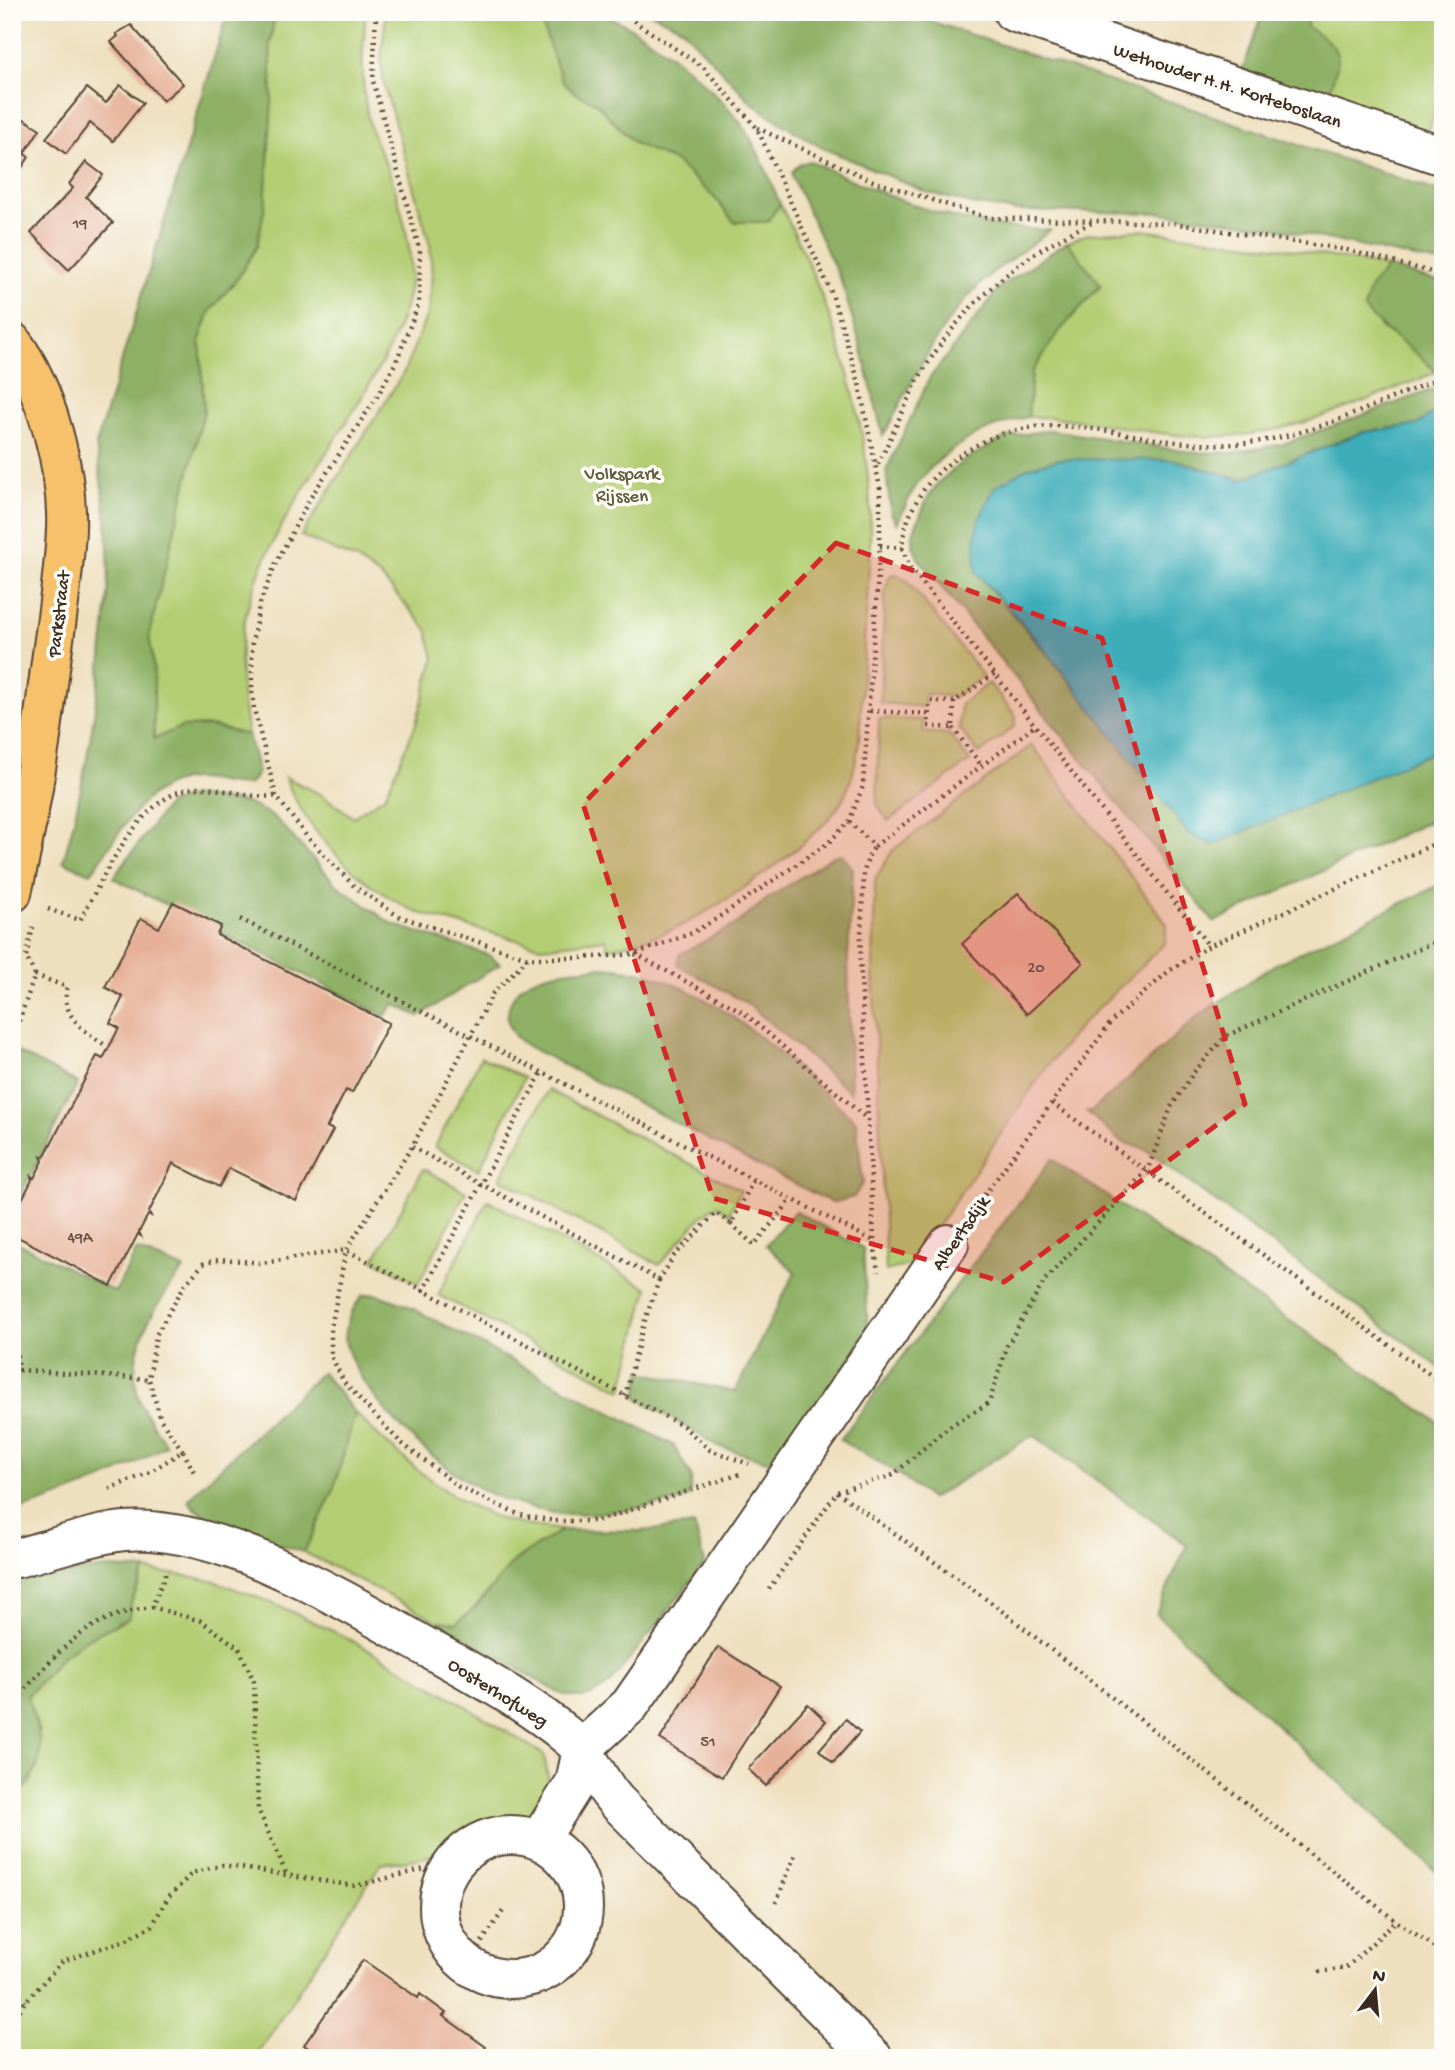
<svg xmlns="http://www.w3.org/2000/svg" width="1455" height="2070" viewBox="0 0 1455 2070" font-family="'Gochi Hand',sans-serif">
<rect width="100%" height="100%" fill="#fdfcf7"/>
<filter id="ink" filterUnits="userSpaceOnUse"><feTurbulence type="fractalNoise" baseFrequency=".0143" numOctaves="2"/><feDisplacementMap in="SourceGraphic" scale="14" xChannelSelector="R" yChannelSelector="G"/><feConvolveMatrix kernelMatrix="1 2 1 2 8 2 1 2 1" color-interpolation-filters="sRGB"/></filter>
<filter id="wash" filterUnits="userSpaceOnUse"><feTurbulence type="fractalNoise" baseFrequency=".00686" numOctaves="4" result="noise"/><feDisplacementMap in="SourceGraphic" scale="28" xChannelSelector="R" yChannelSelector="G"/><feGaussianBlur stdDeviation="1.57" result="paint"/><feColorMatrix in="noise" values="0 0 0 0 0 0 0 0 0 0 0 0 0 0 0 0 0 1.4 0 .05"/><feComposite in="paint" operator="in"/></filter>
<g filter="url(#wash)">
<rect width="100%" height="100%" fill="#eedfbe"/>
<!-- green -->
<g fill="#b3cd73" stroke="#777c48" stroke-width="2">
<path d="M275 12H366C362 54 360 81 369 122 374 144 388 164 394 186 404 218 416 262 408 295 399 337 376 374 354 410 313 476 258 546 244 625 237 661 242 699 248 735L210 726 154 739V673L149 634 204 411 200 339 210 311 238 278 257 246 265 205 272 100 270 44Z"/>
<path d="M386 12H565L542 24 575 93 595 102 634 143 676 162 714 197 734 222H766L780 204C822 285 856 378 867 468 875 532 866 600 863 664 860 707 864 758 843 799 823 838 720 907 678 927 656 937 632 943 608 949L605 939 542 947 416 912C359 884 308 836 285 777L322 795 353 817 385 796 416 724 434 659 427 629 382 578 357 560 301 536 404 372 428 312 432 275 430 245 384 85 381 61Z"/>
<polygon points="1309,12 1443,12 1443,94 1427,134 1327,100 1306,26"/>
<path d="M1141 230 1289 249 1387 267 1369 289 1381 329 1406 342 1436 372C1360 403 1286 439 1202 437 1143 435 1087 416 1028 417L1032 372 1061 329 1101 285 1067 242 1088 234Z"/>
<polygon points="895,574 907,580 983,676 954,697 925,694 924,707 880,703 885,590 890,576"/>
<polygon points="989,683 1016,716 1015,726 979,754 959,728 961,704"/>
<polygon points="879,718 923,720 923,732 949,734 970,761 888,821 877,804"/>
<polygon points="1032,745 1167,924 1165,943 1082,1024 1045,1069 912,1264 886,1271 873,973 875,879 893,850"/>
<polygon points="481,1057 524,1078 479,1170 435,1147"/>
<polygon points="548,1090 741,1190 729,1214 717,1205 701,1217 659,1265 500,1178"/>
<polygon points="423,1169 466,1192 418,1284 374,1260"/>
<polygon points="488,1200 648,1288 622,1390 438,1295"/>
<path d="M355 1413C397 1454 446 1500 503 1520 521 1526 543 1527 562 1530L514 1561 474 1609 456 1623 437 1621 304 1552 332 1494Z"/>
<path d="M145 1570C169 1574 196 1576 219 1583 336 1623 441 1690 544 1755L552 1800C501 1834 444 1860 381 1863L255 2058H12V1948L20 1936 21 1903 12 1884V1799L31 1783 39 1730 27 1697 63 1656 88 1638 129 1618 130 1605Z"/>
</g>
<!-- forest -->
<g fill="#8eb065" stroke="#646d42" stroke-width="2">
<path d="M228 12H275L270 44 272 100 265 205 257 246 238 278 210 311 200 339 204 411 149 634 154 673V739L181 727 210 726 248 735 258 772 250 784C232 787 214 779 196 779 145 778 118 837 91 873L63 862C86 783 102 676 108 594 111 544 103 493 96 445Z"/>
<path d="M565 12C575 12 588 10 597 13 642 25 721 92 746 131 760 154 770 179 780 204L767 222H734L714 197 676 162 634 143 595 102 575 93 562 81 542 24Z"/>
<polygon points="649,12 903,12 1443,193 1443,264 1272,227 1161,213 1017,211 972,204 926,192 821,147 781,123 751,102 682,28"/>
<path d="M1263 12H1309L1306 26C1349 52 1339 56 1327 100L1242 72Z"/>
<path d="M810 161C891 199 960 229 1050 230 1032 245 1012 257 994 272 942 313 914 380 883 436L862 350 841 281 792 177V172L800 164Z"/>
<path d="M1067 242 1101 285 1061 329 1032 372 1028 417C986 425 947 447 920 480 910 492 904 510 897 524L891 513 886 471 929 379 1001 286Z"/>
<path d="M1387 267 1443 283V369L1436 372C1414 347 1385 334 1364 309L1369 289Z"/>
<polygon points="1443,386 1443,406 1417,425 1363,432 1241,480 1175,460 976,572 1212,844 1443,748 1443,815 1214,922 918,558 913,545 913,533 928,497 938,483 963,461 1006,437 1050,430 1192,452 1231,453 1283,444"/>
<polygon points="193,796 244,802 264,811 277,820 337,885 392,924 489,955 500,964 419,1016 394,1004 385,1016 113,878 168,804"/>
<polygon points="842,854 853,869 848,958 851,1093 748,1004 678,965 679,955 735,925 766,900 833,856"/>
<polygon points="1443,883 1443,1370 1146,1150 1120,1141 1087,1112 1091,1112 1198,1016 1274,965"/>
<path d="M604 967C706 973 783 1058 856 1121L863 1182 854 1197 832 1203 529 1047C516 1039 506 1029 508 1013 514 968 571 971 604 967Z"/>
<polygon points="17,1052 78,1083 12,1211 12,1065"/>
<polygon points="1052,1159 1443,1425 1443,1878 1156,1614 1187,1545 1033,1435 931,1499 896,1472 840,1440"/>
<polygon points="795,1211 863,1248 868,1333 777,1464 718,1446 637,1398 641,1372 735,1392 795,1272 766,1245"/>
<path d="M12 1240 115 1292 137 1250 184 1269C156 1304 127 1345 137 1392 140 1409 157 1430 166 1445 119 1476 66 1496 12 1512Z"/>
<path d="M375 1294 404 1304 673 1445 692 1478 689 1496 677 1502C641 1507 602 1515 566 1514 550 1514 530 1507 514 1503 455 1486 366 1407 347 1348 341 1330 352 1308 363 1295Z"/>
<path d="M322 1372 355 1413 332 1494 304 1552C266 1540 215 1532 188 1501L196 1491Z"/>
<path d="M694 1525 705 1563 610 1684C592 1698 580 1700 559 1693L437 1621 456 1623 474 1609 514 1561 562 1530 641 1531Z"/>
<path d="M107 1568 145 1570 130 1605 129 1618 88 1638 63 1656 27 1696C42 1743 52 1763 12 1799V1580Z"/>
</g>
<!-- water -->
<polygon fill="#3dadb9" stroke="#3c6c6c" stroke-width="2" points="1443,406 1443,748 1212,845 1189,834 1042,646 976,572 975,541 979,520 994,488 1026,468 1059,459 1175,460 1241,480 1363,432 1417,425"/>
<g id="blocks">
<!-- building -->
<g fill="#e6b198">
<polygon points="131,25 183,84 163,101 111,42 118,36 116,34"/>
<polygon points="120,85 143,103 113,141 90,123 66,154 46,138 87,88 106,103"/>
<polygon points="24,119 40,129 24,154 29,157 12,183 12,138"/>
<polygon points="86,162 103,175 86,197 113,223 69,270 31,233 73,188 69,184"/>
<polygon points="1018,893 1083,963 1027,1014 962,944"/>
<polygon points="173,902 221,926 217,935 389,1023 352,1093 346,1090 327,1127 333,1130 296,1201 229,1168 219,1187 173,1163 149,1212 151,1216 148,1215 139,1232 141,1236 138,1234 111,1286 12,1234 12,1219 32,1180 31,1176 34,1178 43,1161 41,1156 44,1157 97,1056 103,1059 119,1028 110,1023 123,997 105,987 141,918 159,928"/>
<polygon points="718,1647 780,1686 722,1777 660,1739"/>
<polygon points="808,1704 826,1721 766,1786 748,1769"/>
<polygon points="846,1719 860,1732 833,1763 819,1750"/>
<polygon points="363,1960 418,1998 420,1994 446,2013 443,2016 486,2047 479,2058 323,2058 304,2045"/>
</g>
</g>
</g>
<g filter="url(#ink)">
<use href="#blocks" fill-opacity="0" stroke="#564536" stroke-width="2"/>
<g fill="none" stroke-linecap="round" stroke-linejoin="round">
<defs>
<g id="minor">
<polyline points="1013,12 1443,156"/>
<path d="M12 1559C44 1552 95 1533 125 1531 221 1524 347 1602 428 1648 476 1675 529 1703 571 1739 591 1756 598 1782 617 1802L873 2058"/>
<polyline points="582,1749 630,1705 949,1244"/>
<circle cx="511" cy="1907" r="72"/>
<polyline points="539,1840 575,1783 582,1749"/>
</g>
<path id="major" d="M12 342C47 388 68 472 66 529 64 578 55 628 49 677 40 751 29 820 12 893"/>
</defs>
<!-- minor casing -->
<use href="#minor" stroke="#564536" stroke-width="42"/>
<!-- major casing -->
<use href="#major" stroke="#564536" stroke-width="42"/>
<!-- path -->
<g stroke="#564536" stroke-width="4.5" stroke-dasharray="2 5" stroke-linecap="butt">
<polyline points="376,12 373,81 420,252 419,303 396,362 378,395 309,500 275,565 259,606 252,643 252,688 254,709 276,796 308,838 355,887 398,916 528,958 580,958 635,954 692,933 716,919 827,844 849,822 863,786 880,546 880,488 859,383 832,294 757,128 703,67 620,12"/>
<polyline points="757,128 873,181 989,218 1171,223 1347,250 1443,275"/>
<path d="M878 464C895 431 908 394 928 363 969 299 1025 251 1094 222"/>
<path d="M880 546 902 548C904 517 922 485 946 466 1044 384 1135 456 1247 443 1316 435 1379 402 1443 377"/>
<polyline points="902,548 910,567 1209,946"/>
<polyline points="954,702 953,728 928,726 930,701 954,702 994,674"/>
<polyline points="870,711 929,714"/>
<polyline points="953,728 981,765"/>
<polyline points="849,822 875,846 1036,725"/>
<path d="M48 909 80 920C105 876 140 792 196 788 223 787 249 799 276 796"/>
<polyline points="240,919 874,1241 878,1272"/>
<polyline points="635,954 743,1012 866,1118"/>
<polyline points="528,958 493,993 412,1147 346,1250 331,1328 331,1356 344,1382 400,1442 459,1487 520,1515 555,1521 597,1521 740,1474"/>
<path d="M35 975 67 987C60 1014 83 1031 105 1045"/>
<polyline points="12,1041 35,975 26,956 33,927"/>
<polyline points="1052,1103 1443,1384"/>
<polyline points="412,1147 659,1280 674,1256 716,1213 731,1224 753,1181"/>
<polyline points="972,1212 1111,1022 1169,971 1209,946 1443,840"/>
<polyline points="731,1224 754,1245 791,1200"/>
<polyline points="874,1240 860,957 864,872 868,857 875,846"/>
<polyline points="423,1291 542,1072"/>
<polyline points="12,1342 19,1361 12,1388"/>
<polyline points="19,1370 149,1379"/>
<polyline points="625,1396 644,1323 659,1280"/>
<polyline points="183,1451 194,1472"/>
<polyline points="109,1489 148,1473 183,1451 161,1420 149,1379 156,1335 184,1286 203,1264 221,1259 262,1263 346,1250 683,1426 710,1450 749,1464"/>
<polyline points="837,1492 997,1607 1396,1921 1443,1952"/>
<polyline points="769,1589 837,1492 893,1475 948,1427 989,1403 1007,1346 1045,1280 1148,1169 1171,1107 1194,1072 1226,1036 1443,938"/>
<polyline points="152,1607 201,1621 239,1648 254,1682 258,1809 286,1873"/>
<path d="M12 1705C55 1655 83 1616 152 1607L166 1573"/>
<polyline points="776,1903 796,1852"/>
<polyline points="466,1965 505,1908"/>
<polyline points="1319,1972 1346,1968 1396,1921"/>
<polyline points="12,1984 25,2002"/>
<polyline points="12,2022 25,2002 63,1961 123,1941 152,1926 167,1899 192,1873 223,1865 355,1886 425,1869 449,1868"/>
</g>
<!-- minor -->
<use href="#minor" stroke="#fff" stroke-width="38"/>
<!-- major -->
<use href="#major" stroke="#f7c06b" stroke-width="38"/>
</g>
</g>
<!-- marked area -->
<path fill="#d62828" fill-opacity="0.2" stroke="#d62828" stroke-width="5" stroke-dasharray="14 9" stroke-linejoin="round" d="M836 543 1102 638 1245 1104 1004 1282 713 1198 583 804Z"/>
<g text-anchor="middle" stroke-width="7" stroke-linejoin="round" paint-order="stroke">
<!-- number labels -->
<g font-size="16" fill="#664c3c">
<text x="80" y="228">19</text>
<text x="1036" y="972">20</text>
<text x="80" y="1242">49A</text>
<text x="708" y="1746">51</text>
</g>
<!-- street labels -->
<g font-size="19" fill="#3b2a1e" stroke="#fdfcf7">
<text transform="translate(1228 84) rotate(18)" y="7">Wethouder H.H. Korteboslaan</text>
<text transform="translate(57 614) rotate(-83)" y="7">Parkstraat</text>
<text transform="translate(959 1232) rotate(-55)" y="7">Albertsdijk</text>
<text transform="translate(499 1691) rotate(32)" y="7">Oosterhofweg</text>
</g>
<!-- park labels -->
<g font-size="19" fill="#5f5b38" stroke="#fdfcf7">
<text x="622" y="479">Volkspark<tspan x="622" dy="22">Rijssen</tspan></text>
</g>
</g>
<!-- margin -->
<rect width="1455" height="2070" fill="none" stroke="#fdfcf7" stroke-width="42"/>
<!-- north arrow -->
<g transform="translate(1375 1990) rotate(16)" stroke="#fdfcf7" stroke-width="5" paint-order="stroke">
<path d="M0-5L12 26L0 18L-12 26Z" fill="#3b2a1e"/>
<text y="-10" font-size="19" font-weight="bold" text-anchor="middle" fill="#3b2a1e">N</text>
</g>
</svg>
